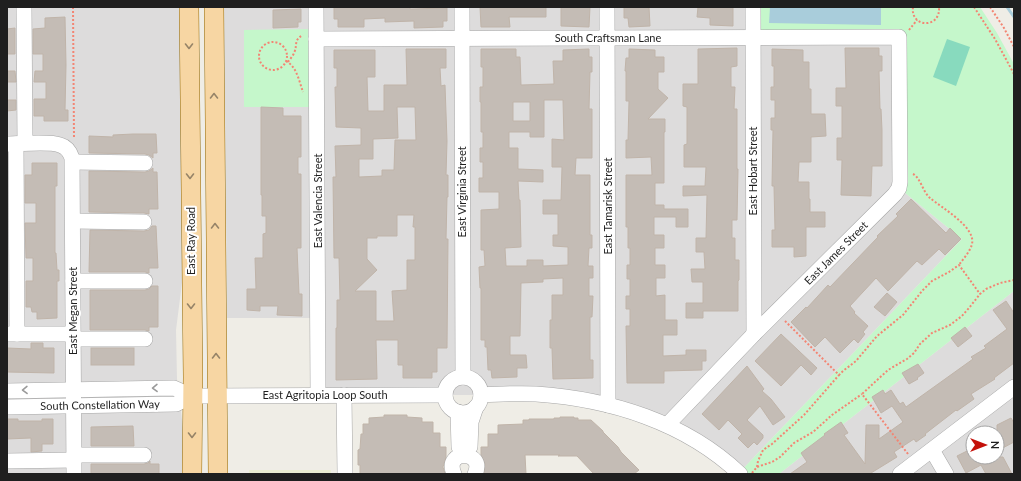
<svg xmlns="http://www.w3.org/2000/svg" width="1021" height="481" viewBox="0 0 1021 481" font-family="Lato,sans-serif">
<rect width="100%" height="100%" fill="#efede6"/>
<!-- residential -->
<g fill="#dddcdc" fill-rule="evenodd">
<polygon points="7,7 181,7 182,283 176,330 177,379 183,428 183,474 7,474"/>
<polygon points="224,7 753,7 899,37 899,188 962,239 739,473 628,411 481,395 318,395 318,318 227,318"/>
<path d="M1014 291V474H779ZM973 433H997V457H973Z"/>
</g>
<!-- farmland -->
<rect fill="#eaedd2" x="249" y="470" width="82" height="4"/>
<!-- park -->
<g fill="#c5f7cb">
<polygon points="753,7 980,7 997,33 1014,64 1014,291 779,474 740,474 739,473 962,239 899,188 899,37 753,38"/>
<polygon points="316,29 317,107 244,107 244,30"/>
</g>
<!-- pitch -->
<polygon fill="#88dabe" points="947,39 970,47 956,86 933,77"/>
<!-- water -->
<polygon fill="#a9cddb" points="770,7 881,7 881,25 769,23"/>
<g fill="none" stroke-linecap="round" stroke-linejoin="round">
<!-- stream -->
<polyline stroke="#a9cddb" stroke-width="3" points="1007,7 1014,17"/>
</g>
<!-- building -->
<g fill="#c4bcb5" stroke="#c0b4a9" fill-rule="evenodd">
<polygon points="334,7 410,7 410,9 447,8 447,21 443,21 443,27 414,28 414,21 385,22 385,18 364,19 364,27 338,27 338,19 334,19"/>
<polygon points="480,7 546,7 546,17 509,17 510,27 481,27"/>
<polygon points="561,7 590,7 589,27 561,26"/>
<polygon points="624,7 649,7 650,26 629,27 628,18 624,18"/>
<polygon points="698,7 733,7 733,26 710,25 710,18 697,17"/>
<polygon points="301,9 301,22 298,22 298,27 273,28 273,10"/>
<polygon points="65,17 66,65 65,110 68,110 68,121 44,121 44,116 34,116 34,99 46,99 46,82 34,82 35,71 43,71 43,54 33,54 33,29 45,28 45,18"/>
<polygon points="15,28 15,54 7,54 7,29"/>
<polygon points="737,48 737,66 731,67 731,87 735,87 734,109 737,109 737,169 738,169 737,220 732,220 732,238 735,238 735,260 739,260 739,280 738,281 738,311 703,311 703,318 686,318 686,303 703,303 703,282 692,282 691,269 705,269 704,252 696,252 696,238 706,238 707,195 683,196 683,186 705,186 706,167 684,167 684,145 687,144 687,107 683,106 683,84 698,84 698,49"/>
<polygon points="845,48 879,48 879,56 882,56 882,71 879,71 880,109 881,109 882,130 882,166 872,166 871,196 841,195 842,160 837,160 837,138 842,138 842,106 836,106 836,88 846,88"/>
<path d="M406 49H446V68H440L441 86 445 85 447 141 446 175H448V197H447L446 239H448L447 348H437V372H432V378H403V365H398V340H376L377 379 336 380V328H337V300H340L339 258H334L333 177H336L335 146 361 145V128L336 127 335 87H337V68H334V50H375V77H367L368 111H384V85H407ZM397 107H415L416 140H395L394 170H382V176L359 177V159H373V139L398 138ZM397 215H414L413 227H415V260H407V290L392 291 394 321H376V291H355L377 270 367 259V238H377V236H397Z"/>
<path d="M481 49H516V57H520L521 85 554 84 553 61H563V50L589 49V57H592V72H590L589 109H592V158H576L575 175H590V235H592V248H589L588 266H593V278H589V296H593L592 317H590V360H593V378L553 379 552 348H550V320H552V295H563V278L543 279V282L521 283 520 336H510V355H526L527 368H517V377L492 378 491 370H488L487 347H485V340H481V288H480L479 267 485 266 484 250H481V210L499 209V192H479V178H483V162H480V148H483V132H481V102H480V87H483V67H481ZM544 100H563L564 140 552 139V167H562L561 200H543V214H558V235H553V246L568 247V265L543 266V260H527V266H506L505 248 521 247 520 200H519L518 181 543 182V170L518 169V148H509V132H530V137H544ZM513 102H530V121H513Z"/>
<polygon points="629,49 655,50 655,57 664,57 664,72 658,72 658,89 668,98 648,119 665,119 665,132 664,132 664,183 655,183 655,205 664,205 664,209 688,209 688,227 676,227 676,217 654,217 654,235 664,235 664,248 655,248 655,265 665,265 665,278 656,278 656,296 665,295 665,320 677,320 677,335 663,335 663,356 686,355 686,350 706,350 706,361 702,361 702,370 664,371 664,383 627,383 626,326 630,326 630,309 626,309 626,296 630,296 630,279 627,279 627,265 630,265 630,248 628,248 628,227 626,227 626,175 652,175 651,157 626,158 626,140 628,140 629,101 626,101 626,71 625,71 626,58 629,58"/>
<polygon points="772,49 803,50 803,62 809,62 809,89 811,89 811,114 825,114 826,136 811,137 811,162 799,162 798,182 809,182 809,199 810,199 810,212 825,212 825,227 806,227 806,256 794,257 794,247 772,247 772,230 775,230 774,186 772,186 773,130 771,130 771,118 775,118 775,100 771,100 771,87 774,87 774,66 772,66"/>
<polygon points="7,71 15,71 16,82 7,82"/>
<polygon points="7,100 16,100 16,110 7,111"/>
<polygon points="261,107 283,108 283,116 301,116 301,157 298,157 298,174 301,174 301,248 297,248 299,294 302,294 302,316 277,315 278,306 260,306 260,311 247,310 247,289 256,289 255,258 263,258 263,234 266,233 266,216 262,216 262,195 261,195"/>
<polygon points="133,134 156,134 157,153 153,153 153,158 149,155 145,154 89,153 89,136 113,137 113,135"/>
<polygon points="32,163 57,163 57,186 55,186 55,253 56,253 57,270 59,270 59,281 57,281 57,318 37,319 37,312 32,312 31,307 26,307 26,281 33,281 33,258 26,258 25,223 36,223 36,203 25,203 25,175 32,175"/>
<polygon points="153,168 153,172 157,172 158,209 149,209 149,214 144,213 89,212 89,171 145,172 149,171"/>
<polygon points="911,199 946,233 950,228 961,239 945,255 939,249 922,265 917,261 888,291 876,278 850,306 855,312 854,313 868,326 863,332 865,334 858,343 854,339 840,353 825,337 815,347 791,322 806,307 807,308 828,285 830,287 878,237 877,236 898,216 896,214"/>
<polygon points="152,226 156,226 158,268 149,268 149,273 145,272 89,272 90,230 144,231 149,230"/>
<polygon points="152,286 158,286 158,327 149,327 149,331 145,330 90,330 90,290 145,290 149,289"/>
<polygon points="887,293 897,302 885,316 874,307"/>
<polygon points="1006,301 1014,313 1014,363 994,378 995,379 971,394 974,399 957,411 956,410 925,434 926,435 916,442 914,439 894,452 897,457 871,473 871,474 790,474 807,462 801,453 825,435 824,434 841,422 848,433 844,435 865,464 866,425 879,425 879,439 903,422 892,406 881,413 872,397 883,390 885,394 891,390 900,404 903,402 906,407 973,359 971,357 986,348 984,346 1007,329 993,310"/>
<polygon points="965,327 972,336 958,347 951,338"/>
<polygon points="781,334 817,368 811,375 801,365 781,386 755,361"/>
<polygon points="31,343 43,343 43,348 54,348 54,373 7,372 7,348 31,349"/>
<rect x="91" y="348" width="43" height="17"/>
<polygon points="918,364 924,373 917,378 918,379 909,384 902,373"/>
<polygon points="747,366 764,389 762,391 771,399 785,417 773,425 760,406 747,420 763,435 763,438 757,445 754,442 748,448 738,438 742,434 728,420 719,430 702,414"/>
<polygon points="384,415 407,415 407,417 422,418 422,422 433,422 433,433 440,433 440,447 446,447 446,457 443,467 445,474 361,474 361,473 360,473 360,465 358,465 358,450 360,449 361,434 363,434 363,424 369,424 369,418 384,417"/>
<polygon points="560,417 574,417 574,418 578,418 578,420 591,420 603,431 603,432 618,447 621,452 639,470 634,474 594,474 577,456 558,456 560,455 525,455 526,474 484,474 485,464 481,455 481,447 488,447 488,434 498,434 498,425 523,424 523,420 529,420 529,419 554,419 554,418 560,418"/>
<polygon points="1011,418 1014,423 1014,442 997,451 997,425"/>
<polygon points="7,419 18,419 18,421 42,421 42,419 53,419 53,444 42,444 42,451 31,452 31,438 7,439"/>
<polygon points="133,426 134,446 91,446 91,427"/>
<polygon points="973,448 973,457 1003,457 1012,474 986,474 981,465 966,473 957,456"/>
<polygon points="150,461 150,464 159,464 159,474 91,474 91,464 144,464 148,463"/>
</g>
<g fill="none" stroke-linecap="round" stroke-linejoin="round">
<defs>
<g id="minor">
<polyline points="24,7 25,143"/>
<polyline points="316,7 318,395"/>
<polyline points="462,7 463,377"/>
<polyline points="607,7 608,405"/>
<polyline points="753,7 754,334"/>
<polyline points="316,39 899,37 900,182 899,188 895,194 754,334 667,425"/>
<path d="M7 144C19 144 50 141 60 145 67 147 70 152 72 158L74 474"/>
<polyline points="16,144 17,334"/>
<polyline points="73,162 145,163"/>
<polyline points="73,221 144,222"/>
<polyline points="73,281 145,281"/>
<polyline points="8,334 73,334"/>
<polyline points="73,339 145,339"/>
<circle cx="463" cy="395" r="18"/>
<polyline points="7,391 174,388 192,396"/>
<polyline points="344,395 345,474"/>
<path d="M481 395C499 394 518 393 536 394 610 399 685 422 740 474"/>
<polyline points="7,407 176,404 192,396 206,396 445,395"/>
<polyline points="458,412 459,447"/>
<polyline points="470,447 471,422 476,407"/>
<polyline points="932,450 946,474"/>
<polyline points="74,455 144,455"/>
<polyline points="7,461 74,460"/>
<path d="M454 474C443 449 486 450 475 474"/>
<polyline points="900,474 1014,387"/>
</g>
<g id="major">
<polyline points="189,7 193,377 192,474"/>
<polyline points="214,7 218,474"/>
</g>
</defs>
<!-- minor casing -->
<use href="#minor" stroke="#a6a6a6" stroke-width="16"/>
<!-- major casing -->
<use href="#major" stroke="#936a07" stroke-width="20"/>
<!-- path -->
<g stroke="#f38573" stroke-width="2" stroke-dasharray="2 2" stroke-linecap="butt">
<polyline points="73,7 74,138"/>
<path d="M913 7C910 28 941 29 939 7"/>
<polyline points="974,7 995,39 1014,74"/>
<polyline points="990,7 1004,28 1014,47"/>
<polyline points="909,30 917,20"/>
<circle cx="273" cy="56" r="14"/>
<path d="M286 61C297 67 299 81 303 92"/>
<path d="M288 62C290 59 293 56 294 53 298 45 293 40 303 35"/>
<path d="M913 174C920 177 923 192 930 198 942 208 976 227 972 244 970 252 963 259 959 265"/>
<polyline points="785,321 839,375 843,371 856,361 877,336 903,315 922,291 932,281 949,272 959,265 980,294"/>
<polyline points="908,454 862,394 888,370 907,359 914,353 920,344 932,333 950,325 962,316 969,308 980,294 986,289 1000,283 1014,280"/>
<polyline points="757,467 758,461 763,450 772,444 804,415 839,375"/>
<polyline points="752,473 757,467 772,462 780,457 794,443 813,432 832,415 862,394"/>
</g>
<!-- minor -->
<use href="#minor" stroke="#fff" stroke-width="15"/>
<!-- major -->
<use href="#major" stroke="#f7d6a3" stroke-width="19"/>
</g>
<!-- one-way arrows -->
<defs><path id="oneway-chevron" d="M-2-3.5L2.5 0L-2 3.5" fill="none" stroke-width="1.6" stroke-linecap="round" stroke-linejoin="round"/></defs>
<g stroke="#968468">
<use href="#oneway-chevron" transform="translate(189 46) rotate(90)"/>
<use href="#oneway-chevron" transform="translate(214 96) rotate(-90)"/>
<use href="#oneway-chevron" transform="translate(190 176) rotate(90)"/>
<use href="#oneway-chevron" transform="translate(215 226) rotate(-90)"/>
<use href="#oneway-chevron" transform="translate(191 306) rotate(90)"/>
<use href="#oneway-chevron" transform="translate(216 356) rotate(-90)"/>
<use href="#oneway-chevron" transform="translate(192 435) rotate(90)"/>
</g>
<g stroke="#9a9a9a">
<use href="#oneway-chevron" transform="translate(155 388) rotate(179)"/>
<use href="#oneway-chevron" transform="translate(25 390) rotate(179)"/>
</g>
<g text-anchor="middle" stroke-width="4" stroke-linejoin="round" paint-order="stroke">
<!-- street labels -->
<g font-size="11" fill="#1f1f1f" stroke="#fff">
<text x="608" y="42">South Craftsman Lane</text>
<text transform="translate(753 171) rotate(-90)" y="4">East Hobart Street</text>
<text transform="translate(462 192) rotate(-90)" y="4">East Virginia Street</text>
<text transform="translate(318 201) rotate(-90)" y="4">East Valencia Street</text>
<text transform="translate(608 206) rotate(-90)" y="4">East Tamarisk Street</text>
<text transform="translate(191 241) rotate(-90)" y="4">East Ray Road</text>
<text transform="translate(836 253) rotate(-45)" y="4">East James Street</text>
<text transform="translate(73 311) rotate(-90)" y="4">East Megan Street</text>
<text x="325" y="399">East Agritopia Loop South</text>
<text transform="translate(100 405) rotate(-1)" y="4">South Constellation Way</text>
</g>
</g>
<!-- border -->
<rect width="1021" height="481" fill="none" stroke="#1f1f1f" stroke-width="16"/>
<!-- north arrow -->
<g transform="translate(985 445) rotate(90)"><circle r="19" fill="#ffffff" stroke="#a5a5a5"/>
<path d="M0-3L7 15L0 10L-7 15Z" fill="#c4110a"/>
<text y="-6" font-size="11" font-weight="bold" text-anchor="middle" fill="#1f1f1f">N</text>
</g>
</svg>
